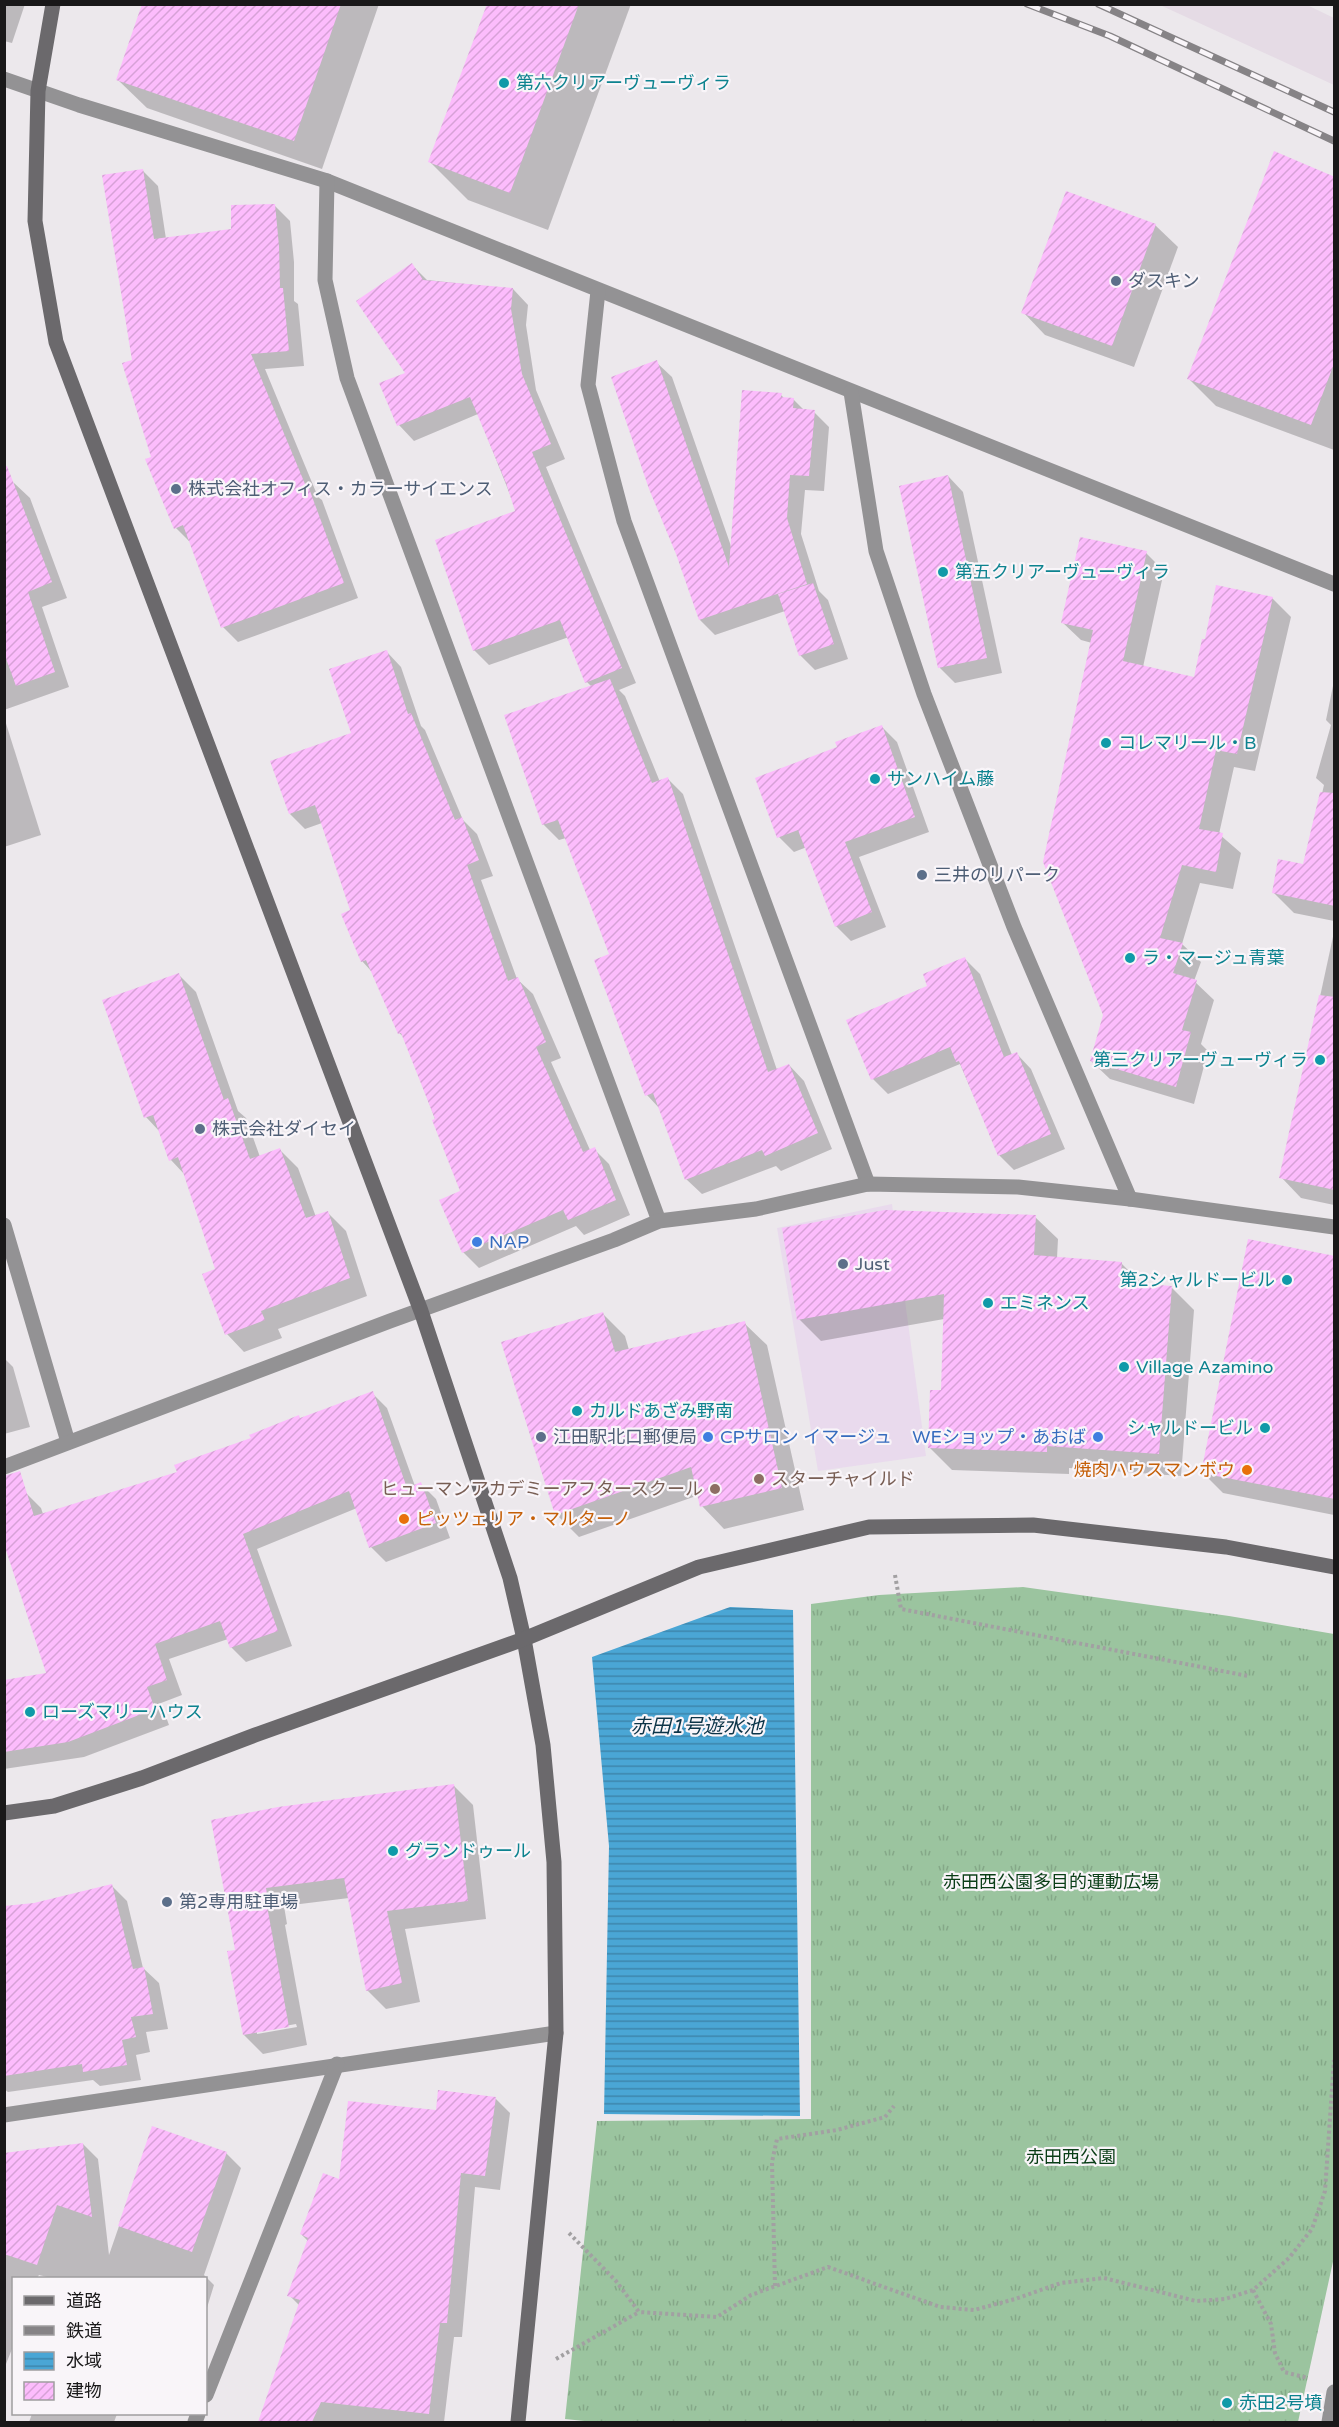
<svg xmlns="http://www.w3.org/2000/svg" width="1339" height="2427" viewBox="0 0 1339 2427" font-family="'Varela Round','Noto Sans JP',sans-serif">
<defs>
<pattern id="grass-tufts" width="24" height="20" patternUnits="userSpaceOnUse" patternTransform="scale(1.5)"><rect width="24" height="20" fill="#9bc49f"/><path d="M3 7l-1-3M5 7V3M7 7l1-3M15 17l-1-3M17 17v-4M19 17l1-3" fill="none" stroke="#85a888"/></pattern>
<pattern id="water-rules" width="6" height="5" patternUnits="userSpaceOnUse" patternTransform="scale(1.5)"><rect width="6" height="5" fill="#4aa6d5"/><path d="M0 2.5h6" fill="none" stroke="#3d86ac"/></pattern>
<pattern id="building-hatch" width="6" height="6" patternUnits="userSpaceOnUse" patternTransform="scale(1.5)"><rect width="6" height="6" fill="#fcbcfc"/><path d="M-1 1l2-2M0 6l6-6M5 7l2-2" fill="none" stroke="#d7a1d7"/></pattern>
</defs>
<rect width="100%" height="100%" fill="#ece8ec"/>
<!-- commercial -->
<polygon fill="#e9daed" points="892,1204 926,1456 818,1471 777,1228"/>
<!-- built -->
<polygon fill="#e5dbe5" points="1160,5 1307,5 1334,18 1334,85"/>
<!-- grass -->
<polygon fill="url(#grass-tufts)" points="1023,1587 1229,1616 1334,1634 1334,2257 1298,2422 594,2422 565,2419 597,2121 811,2119 811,1604 879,1595"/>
<!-- water -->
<polygon fill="url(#water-rules)" points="730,1607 793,1610 800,2116 604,2114 609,1846 592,1657"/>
<!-- shadow -->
<g fill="#0003" fill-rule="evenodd">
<polygon points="4,4 25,4 12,43 4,41"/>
<polygon points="144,4 379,4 322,169 147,108 118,80"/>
<polygon points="488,4 631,4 548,230 468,200 430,162"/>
<polygon points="143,171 158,186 166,239 233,231 274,205 290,221 294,262 294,301 298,304 304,366 265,369 318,497 322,500 358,598 238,642 223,627 191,543 176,528 152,458 134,361"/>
<polygon points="1334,178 1334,450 1216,406 1189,379"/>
<polygon points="1155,225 1178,247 1134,367 1045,335 1023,312"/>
<polygon points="412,265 427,280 513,289 528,305 526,325 536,390 565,459 546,467 636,683 619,690 625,696 660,782 668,779 683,794 777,1070 789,1065 804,1081 832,1149 781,1171 776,1166 702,1194 686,1179 660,1109 647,1095 596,961 611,955 566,838 559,840 544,825 506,716 592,687 587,682 569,637 489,665 474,650 517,512 478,414 414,441 399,425 407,373"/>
<polygon points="656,362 672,377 732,549 781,395 785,399 793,399 805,411 814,412 829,427 824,491 805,490 801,534 819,591 828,600 848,659 815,670 800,655 785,611 715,635 700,620"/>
<polygon points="948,476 963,492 1002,673 955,683 940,668 900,487"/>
<polygon points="14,483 30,498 67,598 42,607 69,687 4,710 4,486"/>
<polygon points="1146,553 1164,571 1143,667 1195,679 1206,641 1217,587 1273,599 1291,617 1255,771 1234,767 1219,834 1241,853 1233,889 1200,883 1182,944 1201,962 1194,981 1214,1000 1201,1044 1208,1051 1194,1104 1110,1079 1091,1061 1105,1015 1092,643 1081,640 1062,622"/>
<polygon points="386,651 401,667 421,726 425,730 463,820 477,834 493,876 481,880 517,979 533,994 561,1058 551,1062 590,1150 594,1149 609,1164 630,1215 584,1235 576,1226 479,1268 463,1252 441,1201 462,1192 405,1038 399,1033 372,972 362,961 352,911 322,823 305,829 290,814 352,734"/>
<polygon points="1334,681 1334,921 1294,913 1273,892 1305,866 1324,785 1316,778 1331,725 1326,720"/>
<polygon points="4,717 41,835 4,847"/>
<polygon points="882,727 897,742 929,832 859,857 886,927 851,941 836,926 807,847 794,852 779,837 839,748"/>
<polygon points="1334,932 1334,1205 1301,1198 1281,1177"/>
<polygon points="965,959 980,974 1012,1055 1016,1053 1031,1069 1065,1149 1014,1170 999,1155 960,1064 888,1094 873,1079 929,987"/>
<polygon points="178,974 196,992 238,1111 246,1118 260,1157 280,1150 298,1168 316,1217 328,1213 346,1231 367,1296 278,1329 282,1338 244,1352 227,1334 204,1275 217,1270 185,1175 171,1160 160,1132 146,1117"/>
<polygon points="1035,1217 1058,1239 1057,1258 1121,1263 1143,1285 1171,1287 1194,1310 1181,1476 1069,1468 1069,1474 952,1470 929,1447 942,1392 944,1319 821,1341 799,1319"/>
<polygon points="1334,1258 1334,1515 1223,1493 1203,1473"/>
<polygon points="603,1314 625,1336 629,1350 744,1323 767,1345 804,1510 724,1529 702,1506 699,1495 579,1537 556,1514"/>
<polygon points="4,1358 13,1367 30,1427 4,1434"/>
<polygon points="372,1393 387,1408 415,1486 421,1484 436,1499 450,1538 386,1562 371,1547 357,1508 257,1549 292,1646 246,1662 231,1647 228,1639 169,1659 182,1695 161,1703 169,1725 84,1757 4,1769 4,1681 48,1675 26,1493 41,1508 43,1514 179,1473 299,1417 301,1419"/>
<path d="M454 1786 473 1805 486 1919 405 1929 420 2002 386 2009 367 1990 349 1898 284 1906 287 1924 285 1925 307 2045 263 2054 244 2035 236 1951 213 1821ZM296 2024 297 2027 257 2034V2031Z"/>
<polygon points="112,1886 127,1901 143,1968 159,1983 168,2029 146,2032 150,2052 136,2055 141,2080 100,2086 93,2080 8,2092 4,2089 4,1907 34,1905"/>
<polygon points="495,2098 510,2113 500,2190 475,2187 462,2337 454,2337 444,2422 259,2422 300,2306 289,2295 308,2241 301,2234 341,2181 437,2111"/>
<polygon points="153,2128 226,2153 241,2168 204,2275 214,2285 206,2311 206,2278 51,2278 39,2275 37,2278 14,2278 14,2344 4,2369 4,2215 83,2144 98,2159 109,2255"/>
<polygon points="32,2414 117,2414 114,2422 29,2422"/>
</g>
<!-- building -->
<g fill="url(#building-hatch)">
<polygon points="142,4 341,4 294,141 116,80"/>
<polygon points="487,4 579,4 510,193 428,162"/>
<polygon points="1274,151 1335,177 1335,361 1311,425 1187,379"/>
<polygon points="143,169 154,239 231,229 231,205 275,204 279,246 280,288 283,288 289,351 251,354 305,484 307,483 344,583 221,628 183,525 174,529 145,459 151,457 122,363 132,360 102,175"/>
<polygon points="1066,191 1156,224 1112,346 1021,313"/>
<polygon points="412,263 423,280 513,288 511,309 522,374 551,444 532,452 622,668 585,683 560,620 473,651 435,540 515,511 506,483 470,397 397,426 379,383 405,373 356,301"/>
<polygon points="657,360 729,567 742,390 782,393 781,397 794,398 793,408 815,410 809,476 790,475 787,518 807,584 699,620 676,554 649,489 611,377"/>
<polygon points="7,466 52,582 28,592 55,672 16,686 4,653 4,467"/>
<polygon points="948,475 987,658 938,668 899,486"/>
<polygon points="1080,537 1147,551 1123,661 1194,677 1202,639 1205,639 1216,585 1273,597 1237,754 1216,750 1199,829 1223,833 1216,872 1182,865 1160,938 1183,943 1173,973 1197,980 1182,1030 1191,1032 1176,1087 1090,1061 1103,1015 1043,862 1093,630 1061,623"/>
<polygon points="813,583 834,644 799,656 778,594"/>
<polygon points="387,650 408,714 411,713 455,820 462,817 479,860 467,865 508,981 518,977 546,1042 536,1047 583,1152 595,1147 616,1200 568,1220 563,1210 462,1253 439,1200 460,1191 432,1120 435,1119 401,1033 398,1034 366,960 361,962 341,914 350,910 315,805 289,814 270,761 351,733 329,669"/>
<polygon points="610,679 652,783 668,777 768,1072 789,1064 818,1133 765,1156 762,1150 685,1180 653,1093 645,1096 594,960 609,954 558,820 542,825 504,715"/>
<polygon points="882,725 915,817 845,842 872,912 835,927 798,830 777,838 755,778 837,747 835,742"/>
<polygon points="1320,792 1335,793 1335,906 1272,893 1278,859 1303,864"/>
<polygon points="965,957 1004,1057 1017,1052 1051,1134 998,1156 959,1061 956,1062 950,1047 871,1080 846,1020 927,986 923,974"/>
<polygon points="179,973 224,1100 228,1098 250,1159 280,1148 306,1218 328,1211 350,1278 261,1311 265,1320 225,1335 202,1274 215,1269 178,1157 169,1161 153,1115 144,1118 102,1000"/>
<polygon points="1319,995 1335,997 1335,1190 1279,1178"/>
<polygon points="885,1210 1036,1215 1034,1255 1122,1262 1120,1282 1172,1286 1159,1454 1047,1446 1047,1452 928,1448 930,1390 941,1390 944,1294 797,1320 782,1228"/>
<polygon points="1248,1239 1335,1256 1335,1499 1201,1473"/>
<polygon points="603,1312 615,1352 745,1321 782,1488 700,1507 691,1467 555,1515 501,1342"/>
<polygon points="373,1391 407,1488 421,1482 436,1523 369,1548 349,1491 243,1534 278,1631 230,1648 220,1621 155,1644 167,1680 147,1687 155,1709 68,1742 4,1752 4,1680 46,1673 4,1544 4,1476 20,1471 34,1516 177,1472 174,1465 251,1438 249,1435 299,1415 300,1418"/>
<polygon points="454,1784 468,1901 387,1911 402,1983 366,1991 344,1878 266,1888 269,1906 267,1906 289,2027 243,2035 227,1951 235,1950 211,1820 278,1807"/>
<polygon points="112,1884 133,1969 144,1967 153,2014 131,2017 136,2037 122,2040 127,2065 83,2072 82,2064 4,2076 4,1906 34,1903"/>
<polygon points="438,2090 496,2097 485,2176 461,2173 447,2323 440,2323 429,2414 321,2402 312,2422 258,2422 300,2300 287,2296 308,2238 300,2234 323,2173 339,2179 348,2101 436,2110"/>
<polygon points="152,2126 227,2152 192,2252 118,2226"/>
<polygon points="83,2143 92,2217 57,2205 37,2265 4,2254 4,2153"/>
</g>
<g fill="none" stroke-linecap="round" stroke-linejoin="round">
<!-- path -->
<g stroke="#a2a0a2" stroke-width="4" stroke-dasharray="3 3" stroke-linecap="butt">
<polyline points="895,1575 901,1609 1248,1676"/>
<polyline points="569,2233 616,2281 639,2312 717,2317 751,2295 828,2267 940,2307 974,2310 1015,2299 1061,2283 1104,2278 1196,2301 1225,2299 1253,2290 1289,2258 1312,2229 1325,2191 1334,2060"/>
<polyline points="775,2286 772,2162 777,2139 837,2130 885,2117 894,2106"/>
<polyline points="1253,2290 1271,2324 1275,2353 1284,2372 1308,2378"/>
<polyline points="556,2359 639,2312"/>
</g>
<!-- street -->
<g stroke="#939294" stroke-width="15">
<polyline points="4,79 79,105 327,181 1334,584"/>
<polyline points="327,181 325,280 347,378 659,1221"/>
<polyline points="598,291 588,385 624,521 868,1184"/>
<polyline points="851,392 876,551 924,694 1014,927 1130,1199"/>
<polyline points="4,1225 68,1442"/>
<polyline points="4,1467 390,1321 614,1240 659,1221 756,1209 868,1184 1018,1187 1130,1199 1334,1227"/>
<polyline points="4,2115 556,2033"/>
<polyline points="206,2395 337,2064"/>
<polyline points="195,2422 198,2414"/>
<polyline points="1329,2422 1334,2392"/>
</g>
<!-- secondary -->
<g stroke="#6b696c" stroke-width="15">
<polyline points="53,4 38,91 35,221 56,342 421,1311 510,1578 524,1639 543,1745 554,1862 556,2033 518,2422"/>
<polyline points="4,1813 54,1806 142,1778 255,1735 524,1639 699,1567 869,1527 1033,1525 1226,1547 1334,1567"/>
</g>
<defs>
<g id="rail">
<polyline points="1027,4 1110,36 1334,141"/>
<polyline points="1098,4 1334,112"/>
</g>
</defs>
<!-- rail casing -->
<use href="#rail" stroke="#868386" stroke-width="7"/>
<!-- rail -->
<use href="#rail" stroke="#f9f5f9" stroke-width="4.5" stroke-dasharray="14" stroke-linecap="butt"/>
</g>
<!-- markers -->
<g fill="#0f9aa8" stroke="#f9f5f9" stroke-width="2">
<circle cx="504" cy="83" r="6"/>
<circle cx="943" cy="572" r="6"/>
<circle cx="1106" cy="743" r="6"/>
<circle cx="875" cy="779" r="6"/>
<circle cx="1130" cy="958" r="6"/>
<circle cx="1320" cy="1060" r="6"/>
<circle cx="1287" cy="1280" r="6"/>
<circle cx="988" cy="1303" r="6"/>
<circle cx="1124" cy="1367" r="6"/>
<circle cx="577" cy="1411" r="6"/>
<circle cx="1265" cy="1428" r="6"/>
<circle cx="30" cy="1712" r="6"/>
<circle cx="393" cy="1851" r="6"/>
<circle cx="1227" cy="2403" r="6"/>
</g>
<g fill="#5c6f8a" stroke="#f9f5f9" stroke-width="2">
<circle cx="1116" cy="281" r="6"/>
<circle cx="176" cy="489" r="6"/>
<circle cx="922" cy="875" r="6"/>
<circle cx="200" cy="1129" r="6"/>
<circle cx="843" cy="1264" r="6"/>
<circle cx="541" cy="1437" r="6"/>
<circle cx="167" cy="1902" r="6"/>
</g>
<g fill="#3f7fe0" stroke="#f9f5f9" stroke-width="2">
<circle cx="477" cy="1242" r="6"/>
<circle cx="708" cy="1437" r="6"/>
<circle cx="1098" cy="1437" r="6"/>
</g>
<g fill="#e8710a" stroke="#f9f5f9" stroke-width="2">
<circle cx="1247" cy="1470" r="6"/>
<circle cx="404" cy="1519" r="6"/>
</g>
<g fill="#8d6e63" stroke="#f9f5f9" stroke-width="2">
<circle cx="759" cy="1479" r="6"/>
<circle cx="715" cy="1489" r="6"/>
</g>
<g text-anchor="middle" stroke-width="4.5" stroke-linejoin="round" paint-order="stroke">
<!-- culture labels -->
<g font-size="18" fill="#0d838f" stroke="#f9f5f9" text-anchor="start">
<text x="516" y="89">第六クリアーヴューヴィラ</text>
<text x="955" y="578">第五クリアーヴューヴィラ</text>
<text x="1118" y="749">コレマリール・B</text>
<text x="887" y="785">サンハイム藤</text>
<text x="1142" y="964">ラ・マージュ青葉</text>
<text x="1308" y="1066" text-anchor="end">第三クリアーヴューヴィラ</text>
<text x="1275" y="1286" text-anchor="end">第2シャルドービル</text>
<text x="1000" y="1309">エミネンス</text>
<text x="1136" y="1373">Village Azamino</text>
<text x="589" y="1417">カルドあざみ野南</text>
<text x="1253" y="1434" text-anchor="end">シャルドービル</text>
<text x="42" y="1718">ローズマリーハウス</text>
<text x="405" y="1857">グランドゥール</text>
<text x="1239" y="2409">赤田2号墳</text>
</g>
<!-- service labels -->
<g font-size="18" fill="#4e5e75" stroke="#f9f5f9" text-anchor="start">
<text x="1128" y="287">ダスキン</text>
<text x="188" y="495">株式会社オフィス・カラーサイエンス</text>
<text x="934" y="881">三井のリパーク</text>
<text x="212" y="1135">株式会社ダイセイ</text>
<text x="855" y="1270">Just</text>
<text x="553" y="1443">江田駅北口郵便局</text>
<text x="179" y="1908">第2専用駐車場</text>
</g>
<!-- shop labels -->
<g font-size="18" fill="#366cbe" stroke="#f9f5f9" text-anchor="start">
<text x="489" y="1248">NAP</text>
<text x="720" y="1443">CPサロン イマージュ</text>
<text x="1086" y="1443" text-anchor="end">WEショップ・あおば</text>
</g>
<!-- food labels -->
<g font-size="18" fill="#c56008" stroke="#f9f5f9" text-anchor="end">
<text x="1235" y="1476">焼肉ハウスマンボウ</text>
<text x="416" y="1525" text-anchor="start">ピッツェリア・マルターノ</text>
</g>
<!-- education labels -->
<g font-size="18" fill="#785e54" stroke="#f9f5f9" text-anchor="start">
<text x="771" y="1485">スターチャイルド</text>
<text x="703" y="1495" text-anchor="end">ヒューマンアカデミーアフタースクール</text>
</g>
<!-- park labels -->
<g font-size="18" fill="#0a3e17" stroke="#f9f5f9">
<text x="1051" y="1888">赤田西公園多目的運動広場</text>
<text x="1071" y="2163">赤田西公園</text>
</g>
<!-- water labels -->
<g font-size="20" font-style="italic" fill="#0b3448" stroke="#f9f5f9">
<text x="697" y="1733">赤田1号遊水池</text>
</g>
</g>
<!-- border -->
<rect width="1339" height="2427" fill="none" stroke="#191819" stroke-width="12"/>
<!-- legend -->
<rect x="12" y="2277" width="195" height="138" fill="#f9f5f9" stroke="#9f9d9f" stroke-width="1.5"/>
<rect x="24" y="2296" width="30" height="9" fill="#6b696c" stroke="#9f9d9f" stroke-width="1.5"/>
<text x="66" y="2307" font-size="18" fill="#191819">道路</text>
<rect x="24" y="2326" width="30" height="9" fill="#868386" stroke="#9f9d9f" stroke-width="1.5"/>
<text x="66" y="2337" font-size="18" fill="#191819">鉄道</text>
<rect x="24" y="2352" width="30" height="18" fill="url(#water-rules)" stroke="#9f9d9f" stroke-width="1.5"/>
<text x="66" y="2367" font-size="18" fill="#191819">水域</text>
<rect x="24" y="2382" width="30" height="18" fill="url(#building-hatch)" stroke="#9f9d9f" stroke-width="1.5"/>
<text x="66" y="2397" font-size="18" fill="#191819">建物</text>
</svg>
